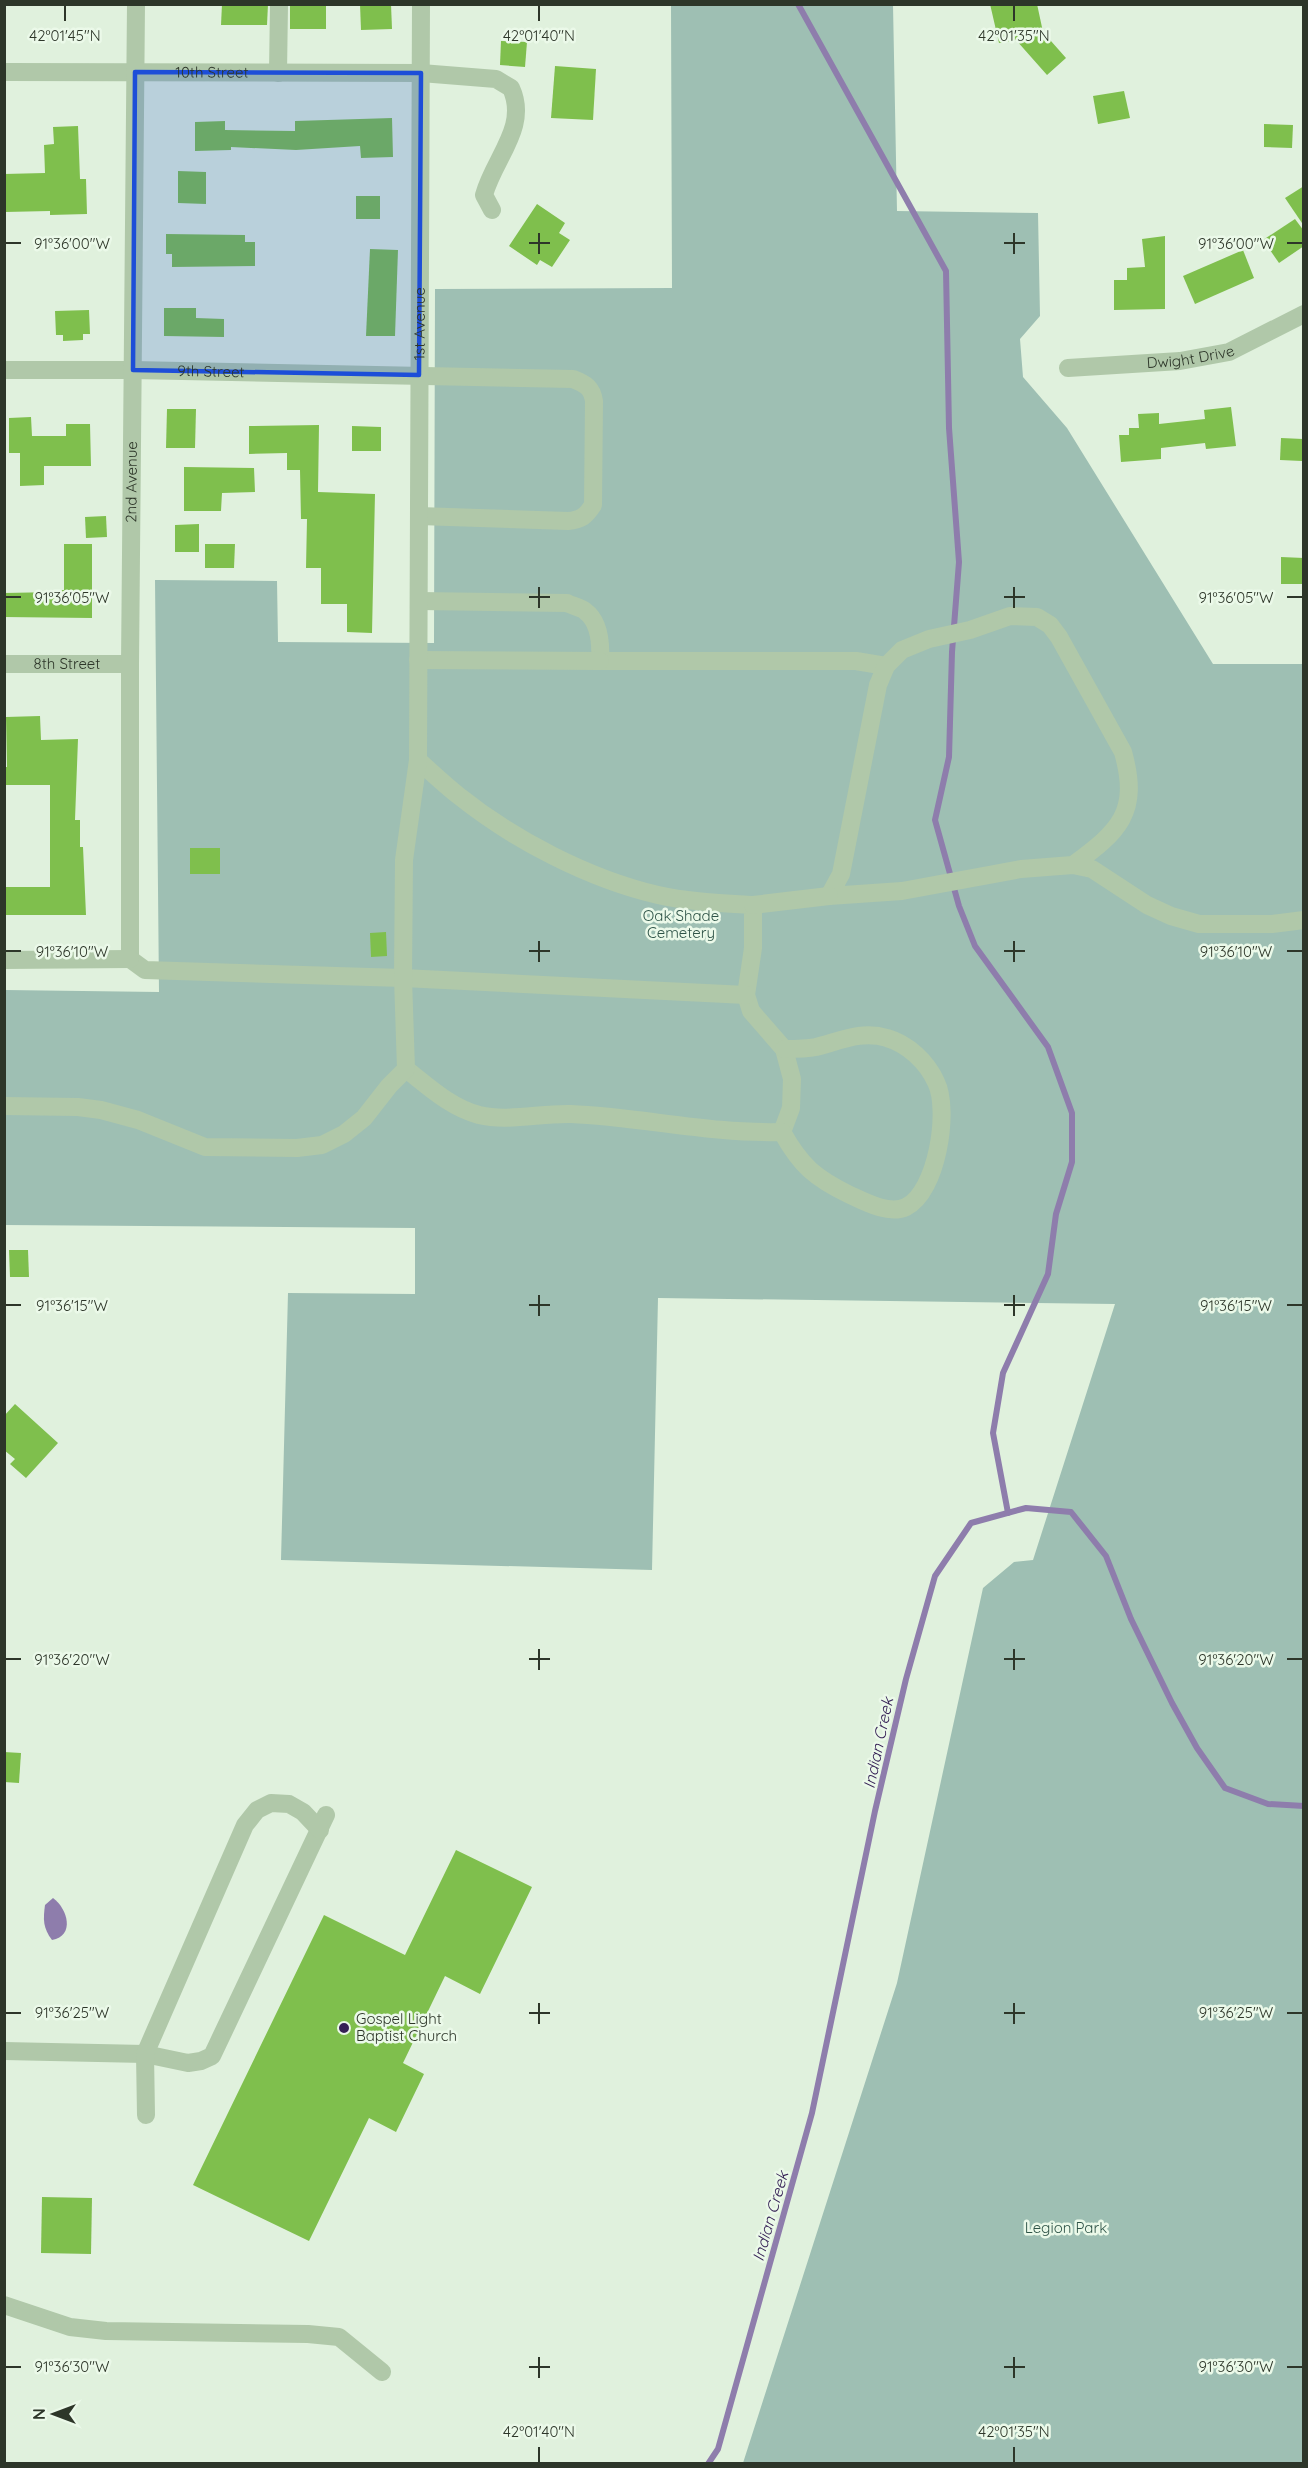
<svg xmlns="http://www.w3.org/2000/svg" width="1308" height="2468" viewBox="0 0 1308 2468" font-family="Quicksand,sans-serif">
<rect width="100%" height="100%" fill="#e0f1dd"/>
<!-- green -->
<polygon fill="#9ebfb3" points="671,5 893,5 897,211 1038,213 1040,316 1020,339 1023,377 1067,428 1213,664 1303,664 1303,2463 743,2463 897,1983 983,1588 1014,1562 1033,1560 1115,1304 658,1298 652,1570 281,1560 288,1293 415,1294 415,1228 5,1225 5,990 159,992 155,580 277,581 278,642 434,643 435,289 672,288"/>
<!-- water -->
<path fill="#8e7dac" d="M53 1898C68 1909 75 1936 52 1940 43 1928 43 1920 45 1905Z"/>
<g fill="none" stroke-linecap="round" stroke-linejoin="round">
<!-- stream -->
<g stroke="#8e7dac" stroke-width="6">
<polyline points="798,4 946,271 949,428 959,562 952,652 949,757 935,820 959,906 975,946 1048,1047 1072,1113 1072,1162 1056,1214 1048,1274 1003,1373 993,1433 1008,1513"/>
<polyline points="708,2464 718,2449 812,2113 875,1811 906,1679 935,1576 971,1523 1026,1508 1071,1512 1106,1556 1131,1619 1172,1703 1197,1748 1225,1788 1268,1804 1304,1806"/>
</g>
</g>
<!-- building -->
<g fill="#7fbf4d">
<polygon points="222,4 268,4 267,25 221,25"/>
<rect x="290" y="4" width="36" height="25"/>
<polygon points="360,4 391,4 392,29 361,30"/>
<polygon points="990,4 1037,4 1043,32 1066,58 1047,75 1016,40 999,43"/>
<polygon points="501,41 527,42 525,67 500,65"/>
<polygon points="555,66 596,69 593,120 551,118"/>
<polygon points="1124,91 1130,118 1098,124 1093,96"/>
<polygon points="392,118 393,157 361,158 360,146 296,150 231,147 231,150 195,151 195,122 225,121 225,130 295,131 295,121"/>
<polygon points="1264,124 1293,125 1292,148 1264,147"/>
<polygon points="78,126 80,179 86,179 87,214 50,215 50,211 5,212 4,174 45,173 44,145 54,144 53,127"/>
<polygon points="178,171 206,172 206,204 178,203"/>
<polygon points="1304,186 1304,226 1285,198"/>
<rect x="356" y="196" width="24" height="23"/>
<polygon points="537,204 565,223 559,233 570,240 552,267 540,260 537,265 509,246"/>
<polygon points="1295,219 1304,231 1304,246 1279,263 1263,240"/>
<polygon points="166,234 245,235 245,242 255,242 255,266 172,267 172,254 166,254"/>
<polygon points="1165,236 1165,309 1114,310 1114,280 1127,280 1127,268 1145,267 1142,239"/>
<polygon points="370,249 398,250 395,336 366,336"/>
<polygon points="1243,250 1254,278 1195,304 1183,276"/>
<polygon points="164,308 196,308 196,318 224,319 224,337 164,336"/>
<polygon points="89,310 90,334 83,334 83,340 63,341 63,335 56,335 55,311"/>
<polygon points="1231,407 1236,446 1206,449 1205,443 1161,448 1161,459 1121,462 1119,435 1129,435 1129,428 1139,428 1138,414 1159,413 1159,424 1205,419 1204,410"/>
<polygon points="167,409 196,409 195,448 166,448"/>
<polygon points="31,417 32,436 66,436 66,424 90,424 91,466 44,466 44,485 20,486 20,453 9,453 9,418"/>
<polygon points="319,425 318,492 375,494 372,633 347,632 347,604 321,604 321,568 306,568 307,519 301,519 300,470 287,470 287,453 249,454 249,426"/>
<polygon points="352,426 381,427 381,451 352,451"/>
<polygon points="1281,438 1303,439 1302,461 1280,460"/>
<polygon points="184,467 254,468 255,492 222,493 221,511 184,511"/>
<polygon points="106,516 107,537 86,538 85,517"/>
<polygon points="199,524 199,552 175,552 175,525"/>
<polygon points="64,544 92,544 92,618 4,617 4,593 56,592 56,590 64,590"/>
<polygon points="205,544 235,544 234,568 205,568"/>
<polygon points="1281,557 1304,558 1304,584 1281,584"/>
<polygon points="40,716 41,740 78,739 75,820 80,820 80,847 83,847 86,915 4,915 4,887 50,887 50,785 4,785 4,767 7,767 6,717"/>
<rect x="190" y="848" width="30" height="26"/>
<polygon points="386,932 387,956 371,957 370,933"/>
<polygon points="9,1250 28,1250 29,1277 10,1277"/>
<polygon points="15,1404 58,1443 26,1478 10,1464 15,1459 4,1450 4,1416"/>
<polygon points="4,1752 21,1753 19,1783 4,1782"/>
<polygon points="456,1850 532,1887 480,1994 445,1976 403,2063 424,2074 396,2132 369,2118 309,2241 193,2185 324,1915 405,1955"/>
<polygon points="42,2197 92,2198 91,2254 41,2253"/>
</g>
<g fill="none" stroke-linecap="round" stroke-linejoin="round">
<!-- minor -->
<g stroke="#b0c8a9" stroke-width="18">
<path id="s1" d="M4 72 421 73 496 79 511 88C529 127 494 158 484 195L492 210"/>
<polyline points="278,73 279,4"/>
<path id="s2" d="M1068 368 1180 361 1229 352 1304 314"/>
<path id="s3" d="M4 370H133L573 379C586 384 592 388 594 401L593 505C586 516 581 520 568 521L419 516"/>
<path d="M419 601 567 603C572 606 581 607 585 611 600 622 601 645 600 661H856L886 666"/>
<polyline points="418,660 600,661"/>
<path id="s4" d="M4 664H130"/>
<path d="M418 760C431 772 445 785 459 796 514 840 589 879 658 895 689 902 721 903 753 905V948L746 995 751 1011 784 1049 792 1079 791 1108 782 1132"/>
<path d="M1073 865C1119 831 1140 813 1123 752L1059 637 1050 625 1037 617 1010 616 970 630 929 639 902 650 886 666 878 685 841 874 829 896 902 891 1021 869 1073 865 1092 869 1147 905 1171 916 1199 924H1272L1304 920"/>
<polyline points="753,905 829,896"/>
<path id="s5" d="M130 959V664L136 4"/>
<polyline points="130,959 145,970 403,978 746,995"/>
<polyline points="4,960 130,959"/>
<path d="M406 1069C429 1087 450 1107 479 1115 508 1122 541 1113 571 1114 641 1117 711 1134 782 1132 801 1166 815 1178 850 1195 865 1202 889 1215 906 1207 937 1192 950 1110 936 1082 927 1062 908 1044 887 1038 862 1030 840 1041 816 1047 806 1049 795 1049 784 1049"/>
<path id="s6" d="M4 1106 78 1107 101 1110 138 1120 205 1147 297 1148 322 1145 344 1134 364 1118 389 1086 406 1069 403 978 404 860 418 760 421 4"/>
<polyline points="4,2051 145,2054 188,2063 201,2061 212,2056 326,1815"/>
<polyline points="146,2115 145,2054 245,1825 257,1810 271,1803 289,1804 303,1812 320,1830"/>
<polyline points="4,2305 70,2327 106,2331 308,2334 339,2337 382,2372"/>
</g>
</g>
<!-- marked area -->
<path fill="#1d4ed8" fill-opacity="0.2" stroke="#1d4ed8" stroke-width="4.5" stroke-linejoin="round" d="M135 72 421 73 419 375 133 370Z"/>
<!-- ticks -->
<path fill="none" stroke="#2d3629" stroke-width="2" d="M65 6V21M539 6V21M1014 6V21M539 233V254M1014 233V254M6 243H21M529 243H550M1004 243H1025M1287 243H1302M539 587V608M1014 587V608M6 597H21M529 597H550M1004 597H1025M1287 597H1302M539 941V962M1014 941V962M6 951H21M529 951H550M1004 951H1025M1287 951H1302M539 1295V1316M1014 1295V1316M6 1305H21M529 1305H550M1004 1305H1025M1287 1305H1302M539 1649V1670M1014 1649V1670M6 1659H21M529 1659H550M1004 1659H1025M1287 1659H1302M539 2003V2024M1014 2003V2024M6 2013H21M529 2013H550M1004 2013H1025M1287 2013H1302M539 2357V2378M1014 2357V2378M6 2367H21M529 2367H550M1004 2367H1025M1287 2367H1302M539 2447V2462M1014 2447V2462"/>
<!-- markers -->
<circle fill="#352155" stroke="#ebf9e9" stroke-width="2" cx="344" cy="2028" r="6"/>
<g text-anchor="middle" stroke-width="5" stroke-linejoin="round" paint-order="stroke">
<!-- street labels -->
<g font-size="15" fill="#2d3629" stroke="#ebf9e9">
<text dy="5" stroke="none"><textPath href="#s1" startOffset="208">10th Street</textPath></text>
<text dy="5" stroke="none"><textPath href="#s6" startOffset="1186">1st Avenue</textPath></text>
<text dy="5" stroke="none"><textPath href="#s2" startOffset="123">Dwight Drive</textPath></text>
<text dy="5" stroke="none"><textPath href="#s3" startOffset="207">9th Street</textPath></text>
<text dy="5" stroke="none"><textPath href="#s5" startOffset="477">2nd Avenue</textPath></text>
<text dy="5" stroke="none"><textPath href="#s4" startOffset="63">8th Street</textPath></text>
</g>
<!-- park labels -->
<g font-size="15" fill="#2e5347" stroke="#ebf9e9">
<text x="681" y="921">Oak Shade<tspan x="681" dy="17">Cemetery</tspan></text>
<text x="1066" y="2233">Legion Park</text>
</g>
<!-- poi labels -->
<g font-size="15" fill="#2d3629" stroke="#ebf9e9" text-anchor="start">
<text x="356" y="2024">Gospel Light<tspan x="356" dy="17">Baptist Church</tspan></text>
</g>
<!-- water labels -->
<g font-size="16" font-style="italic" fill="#352155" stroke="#ebf9e9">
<text transform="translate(878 1743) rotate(-78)" y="6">Indian Creek</text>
<text transform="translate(770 2216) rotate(-74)" y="6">Indian Creek</text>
</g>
</g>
<g font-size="15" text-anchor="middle" fill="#2d3629" stroke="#ebf9e9" stroke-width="5" stroke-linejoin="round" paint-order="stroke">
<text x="65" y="41">42°01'45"N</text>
<text x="539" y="41">42°01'40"N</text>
<text x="1014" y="41">42°01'35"N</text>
<text x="1236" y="249">91°36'00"W</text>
<text x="72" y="249">91°36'00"W</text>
<text x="1236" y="603">91°36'05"W</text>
<text x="72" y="603">91°36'05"W</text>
<text x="1236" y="957">91°36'10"W</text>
<text x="72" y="957">91°36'10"W</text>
<text x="1236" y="1311">91°36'15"W</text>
<text x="72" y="1311">91°36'15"W</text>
<text x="72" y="1665">91°36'20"W</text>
<text x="1236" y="1665">91°36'20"W</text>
<text x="72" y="2018">91°36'25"W</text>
<text x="1236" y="2018">91°36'25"W</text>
<text x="72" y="2372">91°36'30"W</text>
<text x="1236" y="2372">91°36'30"W</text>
<text x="539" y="2437">42°01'40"N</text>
<text x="1014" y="2437">42°01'35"N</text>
</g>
<!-- border -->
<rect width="1308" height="2468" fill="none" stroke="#2d3629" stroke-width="12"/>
<!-- north arrow -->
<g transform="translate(54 2414) rotate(270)" stroke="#ebf9e9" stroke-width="4.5" paint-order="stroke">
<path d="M0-4.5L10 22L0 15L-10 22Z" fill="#2d3629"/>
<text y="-9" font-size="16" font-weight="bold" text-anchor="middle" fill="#2d3629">N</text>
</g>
</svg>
